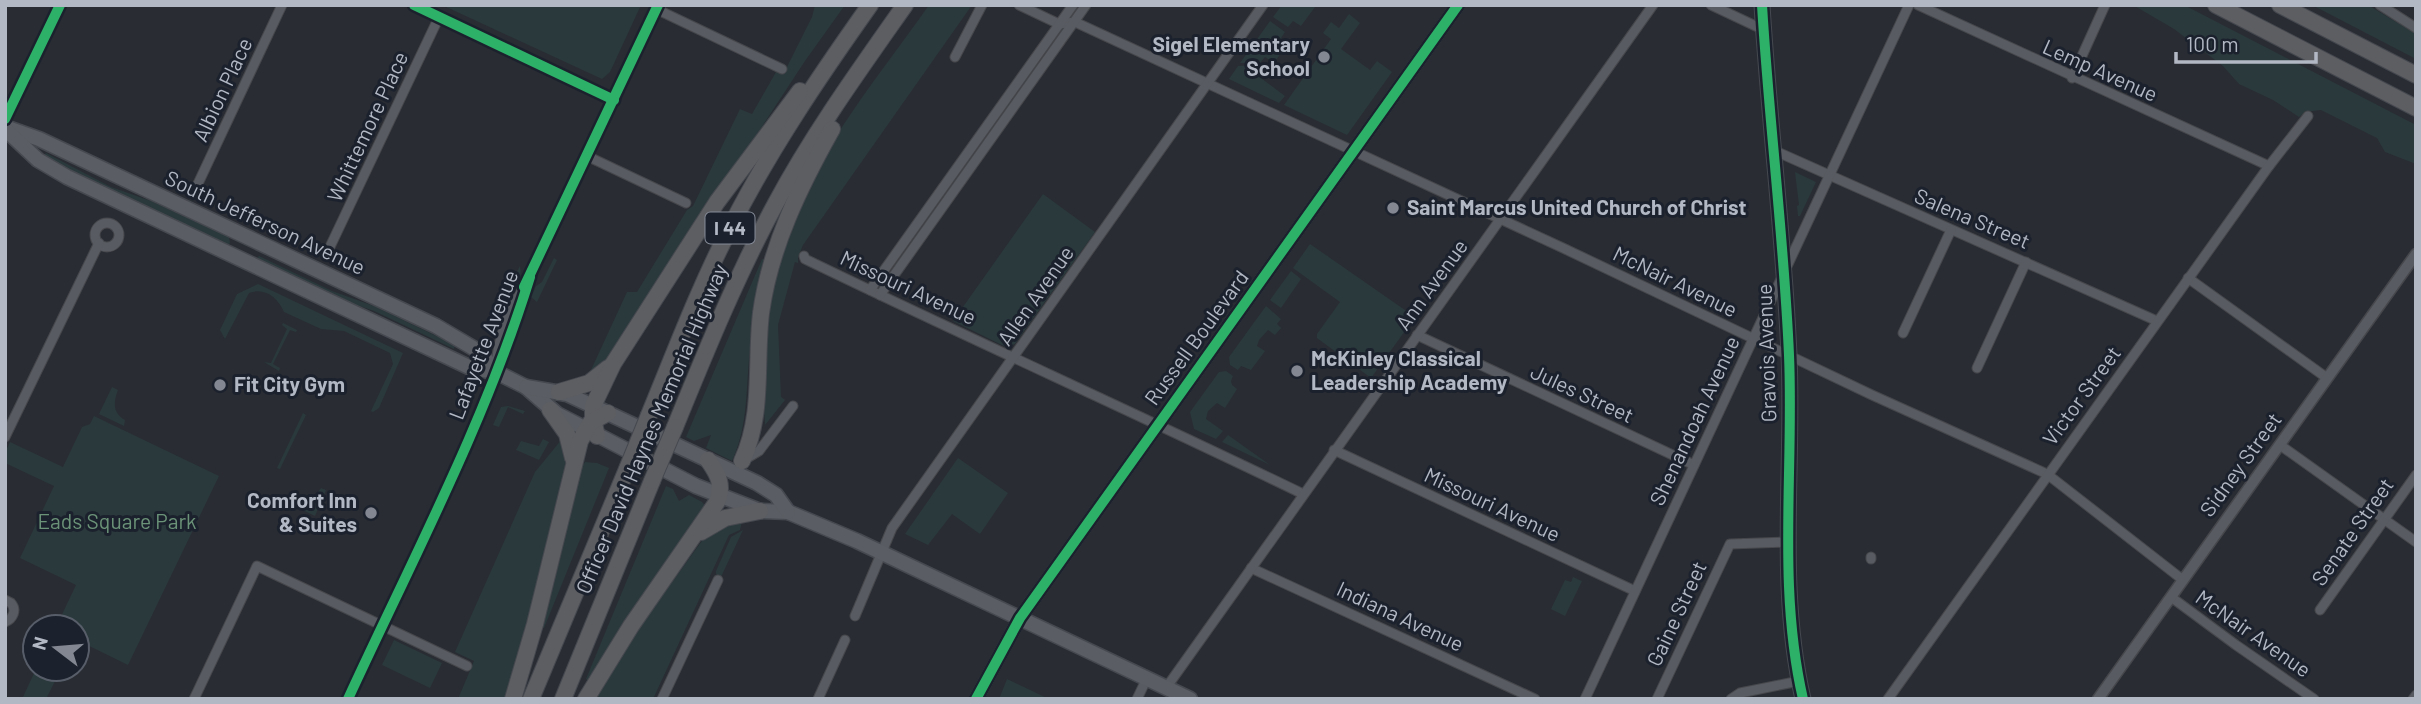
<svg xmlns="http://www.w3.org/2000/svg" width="2421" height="704" viewBox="0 0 2421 704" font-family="Barlow,sans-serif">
<rect width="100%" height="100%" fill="#292c33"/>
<!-- green -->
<g fill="#2a393c">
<polygon points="442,5 641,5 610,72 602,79"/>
<polygon points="815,5 845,5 805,61 609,360 585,378 591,370 627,292 637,292 687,210 693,206 740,109 752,114 776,72 785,71 812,17"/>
<path d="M929 5H972L803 245 798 257V263L795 262 778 325 781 397 785 400 765 425C763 406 765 386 766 366 767 318 774 271 791 226 820 145 880 75 929 5Z"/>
<polygon points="1282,5 1313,5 1315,7 1301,26 1293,21 1288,27 1273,17"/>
<polygon points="2133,5 2184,5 2416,125 2416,164 2385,152 2377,138 2321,110 2305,112 2299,117 2273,100 2239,84 2223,66 2174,29"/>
<polygon points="2312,5 2368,5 2416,34 2416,59"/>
<polygon points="1349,14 1360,23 1341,49 1370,70 1377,61 1392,72 1347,135 1284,105 1331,39 1323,33 1331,22 1339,28"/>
<polygon points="1270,21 1285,32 1281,38 1288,43 1274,63 1265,57 1260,63 1240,63"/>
<polygon points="1256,65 1258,67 1254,73 1285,96 1279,103 1229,79 1238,66"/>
<polygon points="46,153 111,187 151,201 229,237 230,243 227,246 79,176 44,156"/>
<polygon points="1795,172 1816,182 1800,216 1798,216 1797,206 1799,205"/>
<polygon points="1043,194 1095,232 1015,344 1006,347 953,321"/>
<polygon points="1310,244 1415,317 1371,378 1317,338 1317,334 1340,302 1293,268"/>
<polygon points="259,256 332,291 374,306 455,345 454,349 374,311 333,297 256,259"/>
<polygon points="554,258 557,260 537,302 531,297 536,286 542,282"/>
<path d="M762 259 767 260C762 287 755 315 751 342 745 383 750 422 732 461L706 448 711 435 694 441 686 437Z"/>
<path d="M520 266C522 280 519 285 507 291L504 289 512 272 516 273Z"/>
<polygon points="1291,271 1301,279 1281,308 1270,300"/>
<path d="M258 284 403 353 379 408 373 412 371 411 393 364 390 353 344 331 321 329 284 312C278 298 265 287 249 293L225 339 220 330 237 294Z"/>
<polygon points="1266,306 1281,319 1277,324 1281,328 1275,335 1268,330 1259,340 1257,346 1265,351 1251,370 1241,366 1238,370 1230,365 1229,357"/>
<polygon points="283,323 297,330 296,332 290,330 273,364 280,368 279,371 264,362 271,363 287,329 282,325"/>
<polygon points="1226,371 1233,376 1231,381 1232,385 1237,389 1225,408 1217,403 1208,411 1206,419 1223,431 1216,439 1194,429 1190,412 1219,372"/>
<path d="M112 387 118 390C113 403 113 413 125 420L124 426 99 414Z"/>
<polygon points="508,406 525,411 523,414 508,407 499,427 493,425 501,407"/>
<polygon points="303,413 306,415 280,469 277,468"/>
<polygon points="94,416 219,476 128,665 77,640 77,627 56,627 76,585 20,558 54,486 5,463 5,453 10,442 63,467 82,427 90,424"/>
<polygon points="1228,435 1270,465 1222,442"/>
<polygon points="543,439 549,442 539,460 516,450 521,441 539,446"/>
<polygon points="562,439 569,457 508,699 458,699 474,661 455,652 535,472"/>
<polygon points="958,458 1008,493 980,534 952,514 928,545 905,534"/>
<polygon points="585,462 597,463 609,468 544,628 539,626 574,479"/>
<polygon points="666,486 673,489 679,501 689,495 702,502 707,508 590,681 586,679"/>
<polygon points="321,488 326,490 315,516 290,504 294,498 303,500 313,498"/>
<polygon points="742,522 740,530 729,535 653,699 594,699 629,642 704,538 719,526"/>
<polygon points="743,530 721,577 716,574 716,571 731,537"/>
<polygon points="1573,577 1582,581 1565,616 1551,609 1565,580 1571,582"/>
<polygon points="394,640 442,663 430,688 382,665"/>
<polygon points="36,669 61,669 46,699 22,699"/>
<polygon points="1007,679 1049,699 999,699"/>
</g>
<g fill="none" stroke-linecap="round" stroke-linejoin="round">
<defs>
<g id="minor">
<polyline points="414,5 614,100"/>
<polyline points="1019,5 1059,24 1075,22 1563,248 1872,395 2047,474 2183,580"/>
<polyline points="1711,5 1764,30"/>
<polyline points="1918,5 2269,166"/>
<polyline points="2380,5 2416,28"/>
<polyline points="656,9 782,69"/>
<polyline points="955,57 982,5"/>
<polyline points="2072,78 2105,5"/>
<polyline points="5,119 60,5"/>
<polyline points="1773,150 2157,321"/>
<polyline points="587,156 686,203"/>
<polyline points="195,190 282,5"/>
<circle cx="107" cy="235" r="12"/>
<polyline points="328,251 439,17"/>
<path d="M804 256 805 259C970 339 1138 414 1303 494"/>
<polyline points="2188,278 2327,378"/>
<polyline points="870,290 1073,5"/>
<polyline points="880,295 1086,5"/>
<polyline points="1903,333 1951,230"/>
<polyline points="1417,335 1694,465"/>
<path d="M496 367C498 332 512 305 530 277L658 5"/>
<polyline points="1977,368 2026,262"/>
<polyline points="5,437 99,243"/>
<polyline points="2280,445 2416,542"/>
<polyline points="1334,450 1635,591"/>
<polyline points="744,460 759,451 793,406"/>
<polyline points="1871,557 1871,559"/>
<polyline points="1251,568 1535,699"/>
<polyline points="2171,597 2236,645 2314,699"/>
<path d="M5 600 11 603C17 610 13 619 5 622"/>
<polyline points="2320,610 2416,475"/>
<polyline points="855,616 892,528 1263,5"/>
<polyline points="1166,688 1653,5"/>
<polyline points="194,699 257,566 467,666"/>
<path d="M348 699C412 560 485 423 530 277"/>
<polyline points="662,699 718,580"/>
<polyline points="818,699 845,640"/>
<polyline points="1137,699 1147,678"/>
<polyline points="1585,699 1909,5"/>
<polyline points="1657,699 1730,544 1789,542"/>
<polyline points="1731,699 1740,693 1799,681"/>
<polyline points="1888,699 2269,166 2308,116"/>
<polyline points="2413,699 2416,695"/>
</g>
<polyline id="tertiary" points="2098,699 2416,254"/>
<polyline id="secondary" points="976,699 1020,618 1458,5"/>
<g id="primary">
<path d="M1762 5C1769 122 1784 238 1789 355 1794 469 1777 586 1803 699"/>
<polyline points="8,128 39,139 436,326 480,352 496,372"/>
<polyline points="5,129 38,160 67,177 471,368 496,372 526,387 557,414 696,486 760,511 788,512 857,541 1190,699"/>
<polyline points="526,387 567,394 757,483 776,495 788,512"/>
</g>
<g id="motorway">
<polyline points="2216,5 2416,108"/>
<polyline points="2280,5 2416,75"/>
<polyline points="559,392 589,383 608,368"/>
<polyline points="550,410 567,434 573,458"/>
<path d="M649 415C675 352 699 288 730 228 770 149 819 77 870 5"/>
<path d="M675 427C706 351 737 275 776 203 813 134 860 69 905 5"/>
<polyline points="597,436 593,420 593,406 613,364 717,202 800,91"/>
<path d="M742 461C764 414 755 363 761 313 770 247 800 186 832 129"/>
<polyline points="701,532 725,518 760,511"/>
<polyline points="513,699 535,624 580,441 591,422 608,413"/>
<polyline points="531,699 627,469"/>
<polyline points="563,699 652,481"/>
<path d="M586 699 631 626 717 502C724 485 718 474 708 460"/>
</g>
</defs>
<!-- minor casing -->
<use href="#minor" stroke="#45474c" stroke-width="11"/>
<!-- tertiary casing -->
<use href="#tertiary" stroke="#45474c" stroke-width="13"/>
<!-- secondary casing -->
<use href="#secondary" stroke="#45474c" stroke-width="15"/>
<!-- primary casing -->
<use href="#primary" stroke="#464950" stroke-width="17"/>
<!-- motorway casing -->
<use href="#motorway" stroke="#45484f" stroke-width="18"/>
<!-- minor -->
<use href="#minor" stroke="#585b61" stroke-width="9"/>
<!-- tertiary -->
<use href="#tertiary" stroke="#585b61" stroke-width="10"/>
<!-- secondary -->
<use href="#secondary" stroke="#5c5f66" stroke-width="12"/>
<!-- primary -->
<use href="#primary" stroke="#5a5d63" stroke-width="14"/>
<!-- motorway -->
<use href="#motorway" stroke="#5d5e62" stroke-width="16"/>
<defs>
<g id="motorway-bridge">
<polyline points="627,469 649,415"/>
<polyline points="652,481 675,427"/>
</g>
</defs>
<!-- motorway-bridge casing -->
<use href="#motorway-bridge" stroke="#45484f" stroke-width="18" stroke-linecap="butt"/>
<!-- motorway-bridge -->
<use href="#motorway-bridge" stroke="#5d5e62" stroke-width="16"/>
<defs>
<g id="cycleway">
<polyline points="414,5 614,100"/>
<path d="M1762 5C1769 122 1784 238 1789 355 1794 469 1777 586 1803 699"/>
<polyline points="5,119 60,5"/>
<polyline points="524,287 658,5"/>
<path d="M348 699C412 560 485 423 530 277"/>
<polyline points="976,699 1020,618 1458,5"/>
</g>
</defs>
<!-- cycleway casing -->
<use href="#cycleway" stroke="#1c222d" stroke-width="15"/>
<!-- cycleway -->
<use href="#cycleway" stroke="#2db169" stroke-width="10"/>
</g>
<!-- markers -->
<g fill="#828791" stroke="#1c222d" stroke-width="2.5">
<circle cx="1324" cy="57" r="7"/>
<circle cx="1393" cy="208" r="7"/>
<circle cx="1297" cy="371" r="7"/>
<circle cx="220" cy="385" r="7"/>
<circle cx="371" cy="513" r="7"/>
</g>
<g text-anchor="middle" stroke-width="6" stroke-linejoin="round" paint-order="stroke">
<!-- shield labels -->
<rect fill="#1c222d" stroke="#858b97" stroke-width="2" x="705.5" y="212.5" width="49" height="31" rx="5"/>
<g font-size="19" font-weight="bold" fill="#b2b8c4">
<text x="730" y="235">I 44</text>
</g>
<!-- poi labels -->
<g font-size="21" font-weight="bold" fill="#b2b8c4" stroke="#1c222d" text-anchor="start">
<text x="1310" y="52" text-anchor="end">Sigel Elementary<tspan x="1310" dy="24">School</tspan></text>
<text x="1407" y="215">Saint Marcus United Church of Christ</text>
<text x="1311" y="366">McKinley Classical<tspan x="1311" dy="24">Leadership Academy</tspan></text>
<text x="234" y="392">Fit City Gym</text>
<text x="357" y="508" text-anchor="end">Comfort Inn<tspan x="357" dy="24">&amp; Suites</tspan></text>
</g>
<!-- street labels -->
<g font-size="21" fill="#b2b8c4" stroke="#1c222d">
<text transform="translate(2100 71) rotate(24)" y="7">Lemp Avenue</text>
<text transform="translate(223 90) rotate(-65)" y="7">Albion Place</text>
<text transform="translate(368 127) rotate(-65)" y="7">Whittemore Place</text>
<text transform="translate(1972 219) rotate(23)" y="7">Salena Street</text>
<text transform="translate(265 223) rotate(25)" y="7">South Jefferson Avenue</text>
<text transform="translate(1675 282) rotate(26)" y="7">McNair Avenue</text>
<text transform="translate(1432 285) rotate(-54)" y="7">Ann Avenue</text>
<text transform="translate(908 288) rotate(25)" y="7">Missouri Avenue</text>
<text transform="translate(1036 296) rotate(-55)" y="7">Allen Avenue</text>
<text transform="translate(1197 338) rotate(-54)" y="7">Russell Boulevard</text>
<text transform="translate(484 345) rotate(-69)" y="7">Lafayette Avenue</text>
<text transform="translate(1767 353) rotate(-92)" y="7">Gravois Avenue</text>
<text transform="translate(1582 394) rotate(25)" y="7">Jules Street</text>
<text transform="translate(2082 396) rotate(-54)" y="7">Victor Street</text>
<text transform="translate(1695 421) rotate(-65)" y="7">Shenandoah Avenue</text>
<text transform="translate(652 429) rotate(-67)" y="7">Officer David Haynes Memorial Highway</text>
<text transform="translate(2241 465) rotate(-54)" y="7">Sidney Street</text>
<text transform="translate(1492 505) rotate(25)" y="7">Missouri Avenue</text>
<text transform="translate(2353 532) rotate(-55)" y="7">Senate Street</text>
<text transform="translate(1677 614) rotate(-65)" y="7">Gaine Street</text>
<text transform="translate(1400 617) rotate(25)" y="7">Indiana Avenue</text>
<text transform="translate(2253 634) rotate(35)" y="7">McNair Avenue</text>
</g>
<!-- park labels -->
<g font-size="21" fill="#6b9378" stroke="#1c222d">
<text x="117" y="529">Eads Square Park</text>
</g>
</g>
<!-- border -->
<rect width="2421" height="704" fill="none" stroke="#b2b8c4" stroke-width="14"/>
<!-- north arrow -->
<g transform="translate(56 648) rotate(286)"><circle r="33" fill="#1c222d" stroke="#585e69" stroke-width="2"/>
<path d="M0-5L12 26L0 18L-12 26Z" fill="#828791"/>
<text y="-10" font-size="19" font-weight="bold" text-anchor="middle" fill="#b2b8c4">N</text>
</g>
<!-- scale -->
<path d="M2176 52v10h140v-10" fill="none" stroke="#b2b8c4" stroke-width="3.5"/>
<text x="2186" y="52" font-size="21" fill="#b2b8c4" stroke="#1c222d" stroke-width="5" paint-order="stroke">100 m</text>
</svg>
